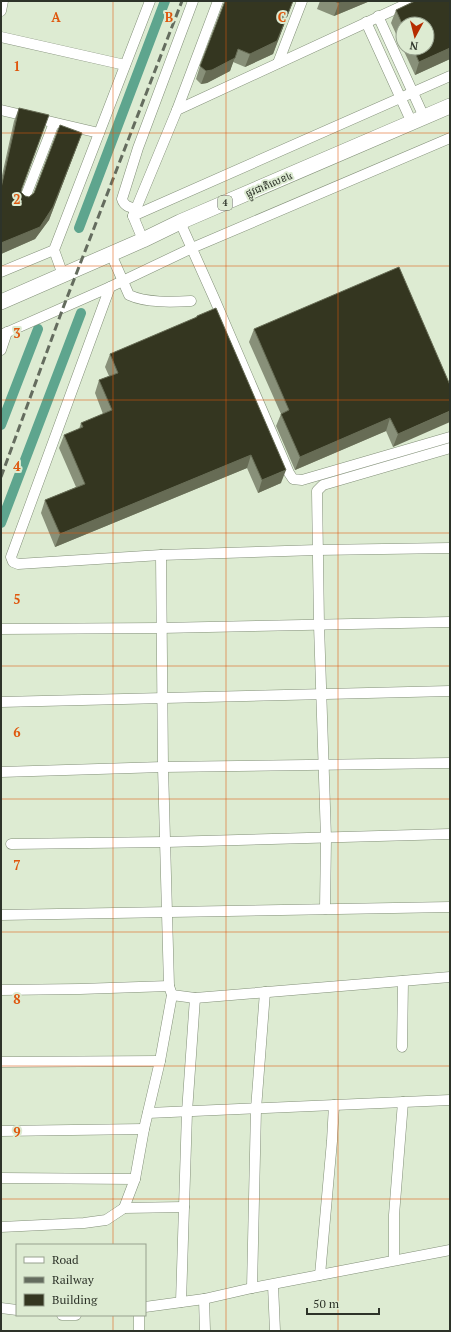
<svg xmlns="http://www.w3.org/2000/svg" width="451" height="1332" viewBox="0 0 451 1332" font-family="'PT Serif','Noto Sans Khmer',serif">
<rect width="100%" height="100%" fill="#ddebd2"/>
<g fill="none" stroke-linecap="round" stroke-linejoin="round">
<!-- canal -->
<g stroke="#5ea58e" stroke-width="10">
<polyline points="79,228 165,1"/>
<polyline points="1,425 38,329"/>
<polyline points="1,523 81,313"/>
</g>
<defs>
<g id="minor">
<polyline points="1,11 3,1"/>
<polyline points="378,16 424,117"/>
<polyline points="366,22 412,123"/>
<polyline points="1,37 125,65"/>
<polyline points="278,63 302,1"/>
<polyline points="1,110 99,133"/>
<polyline points="177,110 413,1"/>
<polyline points="23,203 54,123"/>
<path d="M136 209C129 207 124 206 122 199L138 148 193 1"/>
<polyline points="133,216 450,76"/>
<polyline points="180,222 214,298 289,473 293,479 302,480 450,437"/>
<polyline points="143,240 133,216 177,110 218,1"/>
<path d="M111 254 129 295C146 303 172 302 191 301"/>
<polyline points="1,272 54,250"/>
<polyline points="63,275 54,250 150,1"/>
<polyline points="110,287 11,557 13,562 18,564 161,555 317,550 450,548"/>
<polyline points="1,335 110,287 192,248 450,138"/>
<polyline points="1,350 7,332"/>
<polyline points="1,629 161,628 450,622"/>
<polyline points="1,702 450,691"/>
<polyline points="1,772 163,767 450,763"/>
<polyline points="11,844 166,842 450,834"/>
<polyline points="325,909 326,838 319,625 317,491 323,485 450,448"/>
<polyline points="1,915 450,907"/>
<polyline points="1,990 80,989 169,986"/>
<polyline points="172,995 195,998 450,977"/>
<polyline points="402,1047 403,981"/>
<polyline points="1,1062 160,1061"/>
<polyline points="148,1113 450,1100"/>
<polyline points="1,1131 144,1129"/>
<polyline points="1,1178 135,1179"/>
<polyline points="124,1208 135,1179 144,1129 160,1061 172,995 169,986 163,767 161,555"/>
<polyline points="1,1227 84,1223 106,1220 124,1208 184,1207"/>
<polyline points="394,1260 394,1215 403,1102"/>
<polyline points="320,1275 332,1141 334,1105"/>
<polyline points="273,1285 275,1331"/>
<polyline points="252,1288 256,1109 265,992"/>
<polyline points="204,1299 205,1331"/>
<polyline points="181,1302 187,1112 195,998"/>
<polyline points="145,1307 204,1299 252,1288 450,1250"/>
<polyline points="1,1308 17,1310"/>
<polyline points="62,1315 76,1315"/>
<polyline points="139,1331 139,1315"/>
</g>
<polyline id="highway" points="1,302 143,240 180,222 450,106"/>
</defs>
<!-- minor casing -->
<use href="#minor" stroke="#828f78" stroke-width="11"/>
<!-- highway casing -->
<use href="#highway" stroke="#828f78" stroke-width="16"/>
<!-- minor -->
<use href="#minor" stroke="#fff" stroke-width="10"/>
<!-- highway -->
<use href="#highway" stroke="#fff" stroke-width="15"/>
<!-- rail -->
<polyline stroke="#646c5e" stroke-width="3" stroke-dasharray="8 4" stroke-linecap="butt" points="1,477 63,308 182,1"/>
</g>
<!-- wall -->
<g fill="#889079" fill-rule="evenodd">
<polygon points="293,1 273,54 245,67 233,62 230,71 207,83 201,84 196,79 200,66"/>
<polygon points="320,1 370,1 334,16 317,9"/>
<path d="M450 1V59L415 75 391 23 396 10ZM403 24 427 48H403Z"/>
<polygon points="19,108 21,192 25,196 29,197 34,193 82,133 49,220 35,239 1,254 1,180 14,121"/>
<polygon points="197,316 281,483 258,493 247,468 55,547 41,513 45,500 76,487 59,448 64,435 79,429 81,423 103,414 95,393 99,380 109,376 105,367 110,354 196,318"/>
<polygon points="254,329 450,385 393,447 386,431 295,470 276,426 281,414 249,342"/>
</g>
<!-- shaded-wall -->
<g fill="#676c55">
<polygon points="293,1 273,54 245,67 250,54"/>
<polygon points="344,1 370,1 334,16 339,3"/>
<polygon points="450,48 450,59 415,75 419,62"/>
<polygon points="238,49 230,71 207,83 201,84 206,71"/>
<polygon points="82,133 49,220 35,239 1,254 1,243"/>
<polygon points="450,411 450,422 393,447 398,434"/>
<polygon points="390,418 386,431 295,470 300,457"/>
<polygon points="251,455 247,468 55,547 60,534"/>
<polygon points="286,470 281,483 258,493 262,480"/>
</g>
<!-- building -->
<g fill="#343620" stroke="#676c55">
<polygon points="225,1 293,1 277,41 250,54 238,49 235,58 212,70 206,71 200,66"/>
<polygon points="334,1 344,1 339,3"/>
<polygon points="415,1 450,1 450,48 419,62 413,48 427,48 427,24 403,24 403,26 396,10"/>
<polygon points="19,108 49,115 22,188 21,192 25,196 29,197 34,193 60,125 82,133 53,207 40,227 1,243 1,188"/>
<polygon points="399,267 450,385 450,411 398,434 390,418 300,457 281,414 289,410 254,329"/>
<polygon points="216,308 286,470 262,480 251,455 60,534 45,500 85,484 64,435 83,427 81,423 112,410 99,380 118,373 110,354 197,317 197,316"/>
</g>
<!-- grid -->
<path fill="none" stroke="#df570d" stroke-width="1" stroke-opacity="0.55" d="M113 1V1245M226 1V1331M338 1V1331M1 133H450M1 266H450M1 400H450M1 533H450M1 666H450M1 799H450M1 932H450M1 1066H450M1 1199H450M113 1315V1331"/>
<g text-anchor="middle" stroke-width="4" stroke-linejoin="round" paint-order="stroke">
<!-- shield labels -->
<rect fill="#ddebd2" stroke="#626a5c" stroke-width="1" x="218" y="196" width="14" height="14" rx="3"/>
<g font-size="9" font-weight="bold" fill="#2d3329">
<text x="225" y="206">4</text>
</g>
<!-- street labels -->
<g font-size="10" fill="#2d3329" stroke="#ddebd2">
<text transform="translate(269 184) rotate(-23)" y="4">ផ្លូវជាតិលេខ៤</text>
</g>
</g>
<g font-size="13" text-anchor="middle" font-weight="bold" fill="#df570d" stroke="#ddebd2" stroke-width="4" stroke-linejoin="round" paint-order="stroke">
<text x="56" y="22">A</text>
<text x="169" y="22">B</text>
<text x="282" y="22">C</text>
<text x="17" y="71">1</text>
<text x="17" y="204">2</text>
<text x="17" y="338">3</text>
<text x="17" y="471">4</text>
<text x="17" y="604">5</text>
<text x="17" y="737">6</text>
<text x="17" y="870">7</text>
<text x="17" y="1004">8</text>
<text x="17" y="1137">9</text>
</g>
<!-- border -->
<rect width="451" height="1332" fill="none" stroke="#2d3329" stroke-width="4"/>
<!-- legend -->
<rect x="16" y="1244" width="130" height="72" fill="#ddebd2" stroke="#97a18e"/>
<rect x="24" y="1257" width="20" height="6" fill="#ffffff" stroke="#97a18e"/>
<text x="52" y="1264" font-size="12" fill="#2d3329">Road</text>
<rect x="24" y="1277" width="20" height="6" fill="#646c5e" stroke="#97a18e"/>
<text x="52" y="1284" font-size="12" fill="#2d3329">Railway</text>
<rect x="24" y="1294" width="20" height="12" fill="#343620" stroke="#97a18e"/>
<text x="52" y="1304" font-size="12" fill="#2d3329">Building</text>
<!-- north arrow -->
<g transform="translate(415 36) rotate(187)"><circle r="19" fill="#ddebd2" stroke="#97a18e"/>
<path d="M0-3L7 15L0 10L-7 15Z" fill="#b62c00"/>
<text y="-6" font-size="11" font-weight="bold" text-anchor="middle" fill="#2d3329">N</text>
</g>
<!-- scale -->
<path d="M307 1308v6h72v-6" fill="none" stroke="#2d3329" stroke-width="2"/>
<text x="313" y="1308" font-size="12" fill="#2d3329" stroke="#ddebd2" stroke-width="3" paint-order="stroke">50 m</text>
</svg>
